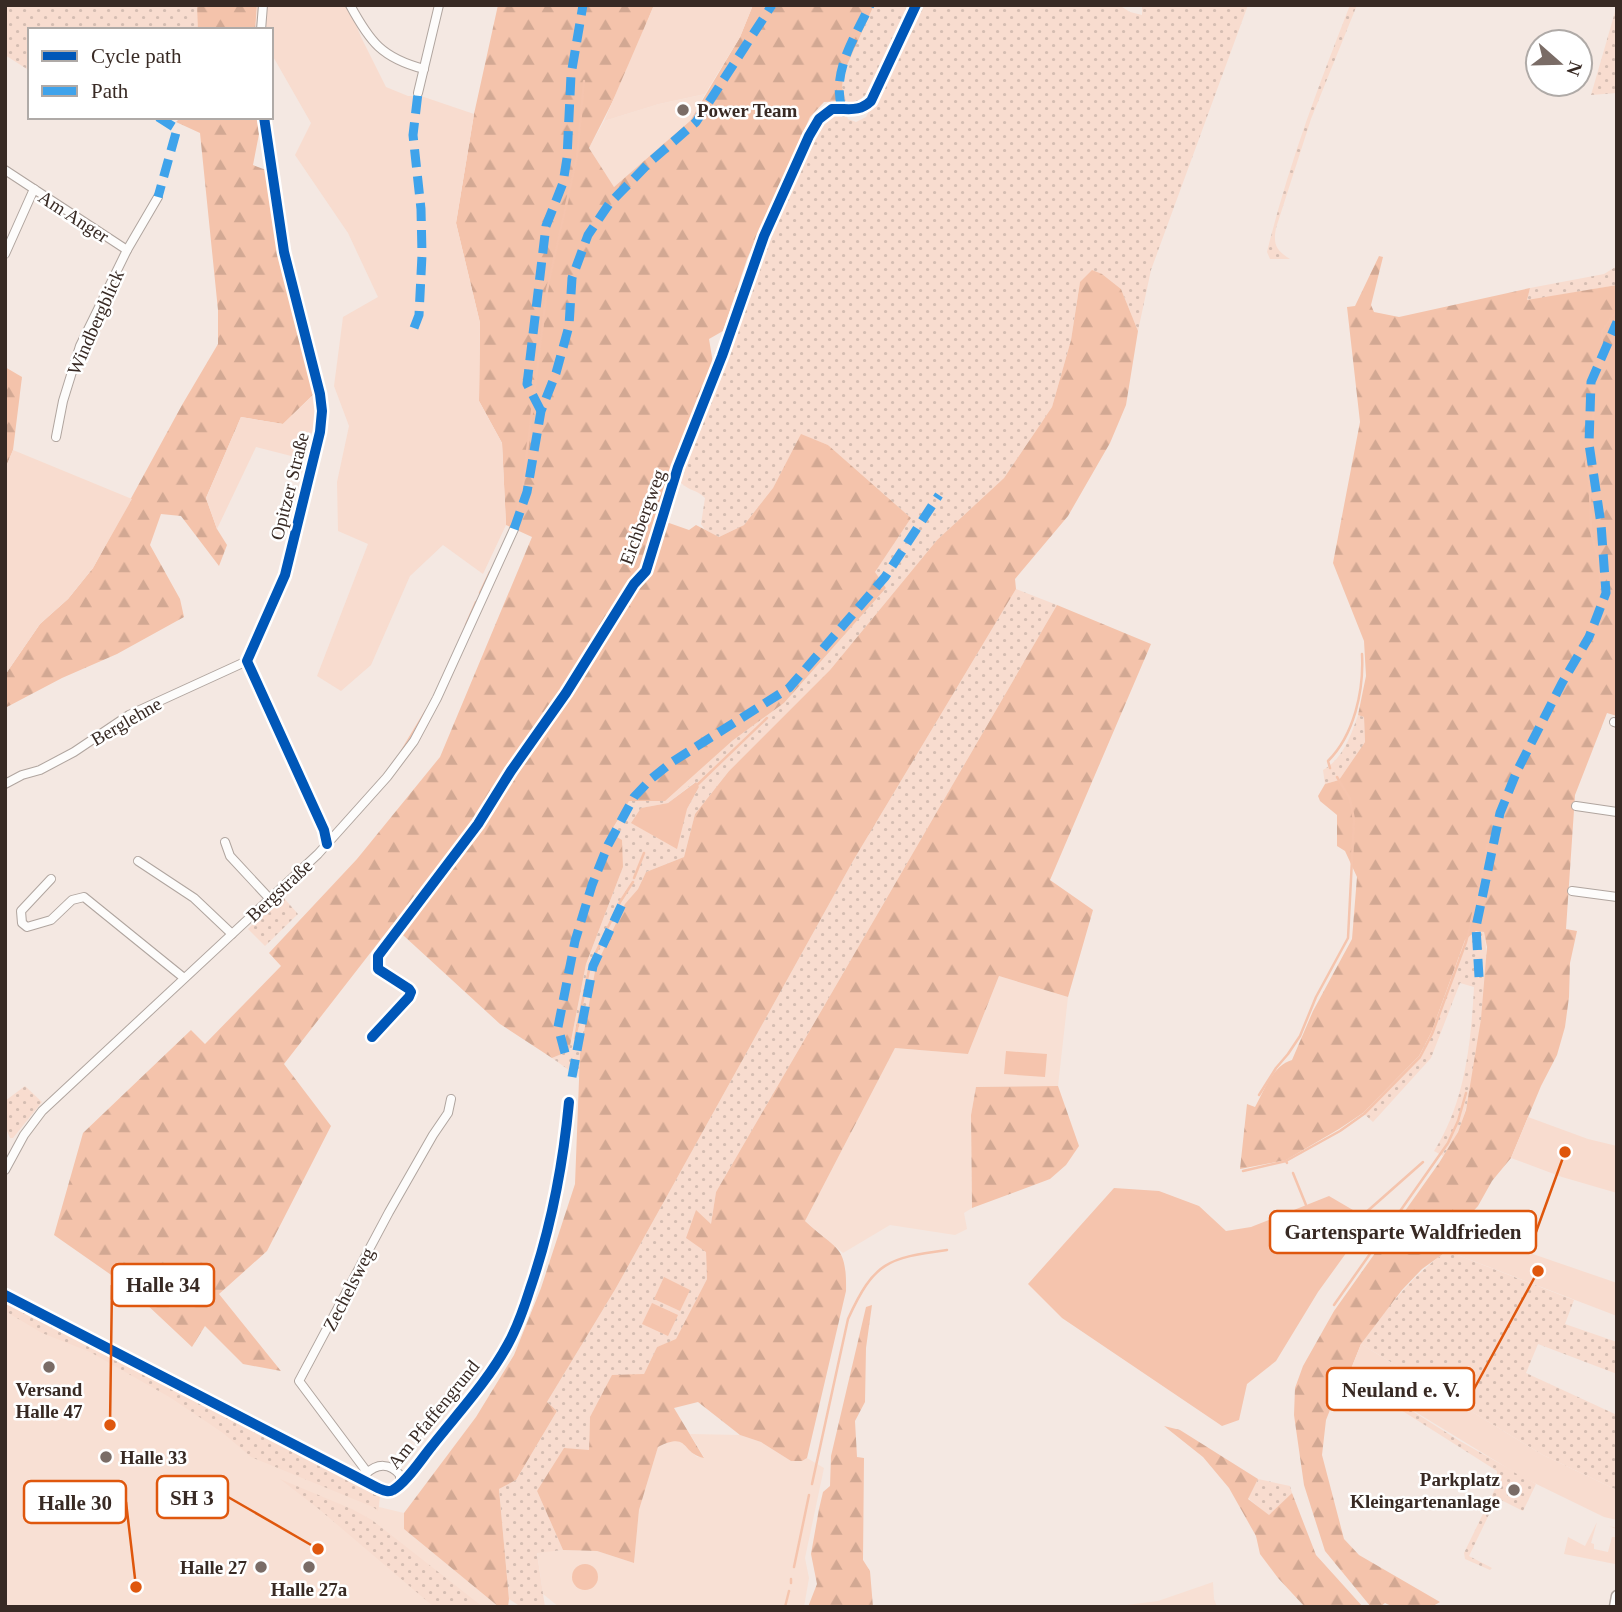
<svg xmlns="http://www.w3.org/2000/svg" width="1622" height="1612" viewBox="0 0 1622 1612" font-family="'Times New Roman',serif">
<defs>
<pattern id="grass-dots" width="8" height="8" patternUnits="userSpaceOnUse" patternTransform="scale(1.75)"><rect width="8" height="8" fill="#f8dccf"/><path d="M2 2h.1M6 6h.1" fill="none" stroke="#d5bdb2" stroke-width="1.8" stroke-linecap="round"/></pattern>
<pattern id="forest-firs" width="22" height="20" patternUnits="userSpaceOnUse" patternTransform="scale(1.75)"><rect width="22" height="20" fill="#f4c3ab"/><path d="M5 1l3.5 6h-7zM16 11l3.5 6h-7z" fill="#d2a893"/></pattern>
</defs>
<rect width="100%" height="100%" fill="#f4e8e2"/>
<!-- built -->
<g fill="#f8e0d4">
<polygon points="705,94 690,121 614,187 589,148 604,121 659,104"/>
<polygon points="999,976 1068,997 1058,1086 976,1087 971,1115 972,1208 964,1213 967,1229 955,1235 890,1225 843,1253 805,1221 895,1048 968,1054"/>
<polygon points="5,1301 380,1494 379,1507 404,1513 404,1529 499,1607 5,1607"/>
<polygon points="690,1434 740,1435 761,1442 791,1461 802,1461 807,1458 824,1468 805,1558 809,1578 804,1607 559,1607 543,1594 537,1552 563,1550 597,1551 634,1563 639,1510 658,1447 672,1441 680,1441 697,1457 704,1457"/>
<polygon points="1213,1582 1214,1599 1217,1607 1111,1607 1158,1601"/>
</g>
<!-- grass -->
<g fill="url(#grass-dots)" fill-rule="evenodd">
<polygon points="5,5 199,5 199,30 30,30 30,71 5,55"/>
<path d="M874 5H909C897 36 883 89 853 104L846 101 842 87 844 72Z"/>
<path d="M920 5H1119L1130 12 1142 15V5H1248L1151 270 1138 331 1121 289 1102 274 1080 282 1071 340 1052 407 1004 478 937 540 830 670 729 771 695 814 684 857 646 872 638 889 625 905 580 1054V1078L552 1058 569 1051 586 964 623 867 610 834 629 800 732 741 784 703 886 588 874 572 911 518 828 445 801 435 773 488 744 525 719 537 705 530 701 524 705 498C698 490 689 491 681 483V475L760 256 814 134 824 120 834 112H845L848 119 856 122 866 117ZM695 782 699 787 687 809 641 808 668 803Z"/>
<path d="M1350 5H1357L1311 119 1276 228C1273 245 1276 250 1290 259H1270L1267 252C1288 166 1318 87 1350 5Z"/>
<polygon points="1615,12 1617,93 1591,95"/>
<polygon points="1617,266 1617,285 1526,301 1530,288 1604,274"/>
<polygon points="1016,589 1057,605 716,1192 711,1225 696,1211 706,1252 707,1279 676,1340 657,1347 644,1374 590,1417 589,1450 537,1491 563,1550 537,1553 545,1607 521,1607 509,1599 499,1489 516,1480 557,1411 547,1402 616,1288 853,861"/>
<path d="M1358 715 1364 717 1365 742 1339 780 1325 784 1323 770C1343 759 1351 735 1358 715Z"/>
<polygon points="282,896 298,914 265,946 248,929"/>
<path d="M1476 931 1484 932C1493 975 1476 1064 1466 1108 1462 1125 1454 1142 1443 1156L1434 1151C1465 1103 1471 1043 1474 987L1460 983 1431 1058 1373 1122 1363 1113 1419 1056 1431 1033 1465 940Z"/>
<polygon points="25,1086 42,1102 13,1138 10,1138 5,1126 5,1101"/>
<path d="M1447 1251 1574 1300 1565 1324 1617 1342V1374L1538 1344 1526 1373 1617 1415V1490L1543 1455 1361 1344C1388 1308 1409 1278 1447 1251Z"/>
<polygon points="5,1301 380,1494 378,1511 373,1507 251,1457 223,1433 171,1398 90,1352 42,1333 5,1311"/>
<polygon points="1351,1369 1360,1378 1458,1440 1536,1484 1523,1511 1497,1498 1469,1556 1492,1568 1490,1570 1465,1559 1464,1553 1497,1485 1497,1471 1357,1382 1341,1382"/>
<polygon points="280,1479 352,1509 372,1520 483,1607 434,1607 320,1510"/>
<polygon points="1258,1479 1290,1486 1292,1493 1269,1516 1248,1498"/>
</g>
<!-- forest -->
<g fill="url(#forest-firs)">
<polygon points="197,5 257,5 255,30 198,30"/>
<polygon points="498,5 654,5 626,75 589,148 614,187 690,121 740,37 753,5 874,5 844,72 842,87 846,101 824,102 810,117 747,259 723,331 709,339 713,363 669,472 655,518 689,530 696,525 719,537 744,525 773,488 801,434 828,445 911,518 875,572 886,588 784,703 732,741 665,801 629,801 610,833 622,840 623,867 586,964 569,1051 552,1058 500,1024 392,925 284,1064 331,1126 267,1251 219,1294 281,1371 243,1364 205,1326 192,1347 127,1286 54,1235 83,1133 191,1030 205,1044 281,966 269,953 357,859 440,757 532,537 506,525 502,443 479,401 480,323 456,223 474,114"/>
<polygon points="181,117 257,117 259,134 253,165 266,170 279,252 316,392 283,424 241,417 206,498 217,529 227,545 219,566 181,516 161,514 150,545 180,599 184,617 117,654 62,678 5,708 5,675 40,624 68,599 93,568 182,405 218,344 218,310 200,133 176,122"/>
<path d="M1379 256 1383 257 1371 305 1374 312 1399 317 1530 288 1527 300 1617 285V716L1607 713 1575 795 1566 929 1577 931 1570 963 1569 997 1565 1027 1557 1055 1541 1086 1511 1158 1492 1181 1478 1206 1458 1228 1447 1251 1422 1269 1402 1290 1361 1344 1351 1369 1341 1382 1326 1420 1322 1455 1344 1539 1359 1555 1440 1602C1428 1611 1397 1610 1385 1603L1380 1607H1371L1325 1551 1304 1485 1294 1415 1295 1388 1303 1366 1334 1311 1439 1163 1458 1132 1466 1110 1481 1019 1487 947 1484 932 1476 931 1465 940 1431 1033 1419 1056 1363 1113 1339 1129 1286 1160 1240 1169 1247 1104 1255 1107C1264 1091 1273 1065 1292 1060L1313 1011 1352 939 1357 877 1345 851 1337 846V815L1320 801 1318 796 1325 784 1339 780 1365 742 1364 717 1358 715 1366 676 1364 641 1333 563 1360 422 1347 307 1355 306Z"/>
<polygon points="1092,270 1102,274 1121,289 1138,331 1126,405 1110,443 1068,516 1015,579 1016,589 853,861 616,1288 547,1402 557,1411 516,1480 499,1489 509,1599 508,1607 499,1607 404,1529 404,1513 476,1417 514,1355 541,1288 575,1184 580,1054 596,966 625,904 638,889 646,872 684,857 695,814 729,771 830,670 937,540 1004,478 1052,407 1071,340 1080,282"/>
<polygon points="5,367 22,377 13,450 5,469"/>
<path d="M1057 605 1151 644 1050 880 1093 910 1068 997 999 976 968 1054 895 1048 805 1221C836 1250 847 1244 846 1291L807 1458 802 1461H791L761 1442 740 1435 698 1402 674 1408 704 1458C680 1453 690 1431 658 1447L639 1510 634 1563 597 1551 563 1550 537 1491 564 1448 589 1450 590 1417 612 1375 644 1374 657 1347 676 1339 707 1279 706 1252 686 1238 696 1210 711 1224 716 1192Z"/>
<polygon points="1058,1086 1079,1146 1066,1165 1050,1179 972,1208 971,1115 976,1087"/>
<polygon points="872,1305 866,1348 865,1402 855,1421 857,1457 864,1458 863,1560 870,1571 873,1607 808,1607 817,1584 811,1554 819,1509 823,1492 830,1486 831,1456 866,1307"/>
<polygon points="1164,1426 1180,1430 1258,1479 1248,1499 1269,1515 1292,1493 1316,1555 1363,1607 1305,1607 1278,1578 1260,1554 1256,1536 1229,1488 1203,1457"/>
</g>
<!-- garden -->
<g fill="#f8dccf">
<polygon points="257,5 348,5 361,37 386,87 408,96 421,96 474,114 456,223 480,323 479,401 502,443 506,525 483,574 443,545 410,576 371,665 341,691 317,676 368,544 338,531 337,482 349,426 334,386 343,317 378,297 348,233 295,155 311,123 271,53 271,30 257,30 256,27"/>
<polygon points="654,5 753,5 740,37 705,94 659,104 604,121"/>
<polygon points="316,392 316,434 308,432 299,458 256,447 217,529 206,498 241,417 283,424"/>
<polygon points="13,450 132,499 93,568 68,599 40,624 5,675 5,469"/>
<polygon points="1528,1117 1588,1139 1617,1146 1617,1193 1562,1177 1511,1158"/>
<polygon points="1457,1228 1617,1283 1617,1316 1447,1251"/>
<polygon points="1361,1344 1543,1455 1617,1490 1617,1520 1604,1517 1522,1477 1360,1378 1351,1369"/>
<polygon points="1597,1522 1591,1543 1594,1544 1594,1549 1608,1552 1612,1537 1615,1537 1616,1529 1609,1526 1617,1528 1615,1564 1564,1554 1568,1537 1585,1546"/>
</g>
<!-- water -->
<g fill="#f5c4ad">
<polygon points="696,782 699,787 687,809 677,849 631,823 641,808 668,803"/>
<polygon points="1006,1051 1047,1054 1045,1077 1004,1074"/>
<polygon points="1114,1188 1159,1191 1199,1206 1226,1231 1251,1227 1329,1196 1370,1220 1318,1292 1276,1361 1247,1384 1239,1420 1222,1426 1062,1318 1028,1284"/>
<polygon points="664,1277 690,1290 680,1311 654,1299"/>
<polygon points="652,1303 678,1315 668,1336 642,1324"/>
<circle cx="585" cy="1577" r="13"/>
</g>
<g fill="none" stroke-linecap="round" stroke-linejoin="round">
<!-- stream -->
<g stroke="#f5c4ad" stroke-width="2.5">
<polyline points="511,528 522,492 547,290 577,157 584,81"/>
<polyline points="1601,587 1599,565 1591,531 1590,488 1586,462 1593,436 1594,384 1601,360 1602,331 1617,310"/>
<polyline points="480,593 490,572"/>
<polyline points="466,625 476,602"/>
<polyline points="258,675 265,691"/>
<polyline points="270,701 273,709"/>
<polyline points="402,751 426,711"/>
<path d="M1330 768 1328 761C1354 735 1364 691 1362 654"/>
<polyline points="696,786 767,718"/>
<polyline points="634,878 644,853"/>
<polyline points="575,1038 590,965 620,902 633,882"/>
<polyline points="1259,1095 1276,1068 1288,1054 1300,1036 1316,997 1348,938 1354,820 1350,799 1337,777"/>
<polyline points="1287,1163 1286,1161 1340,1131 1364,1114 1420,1057 1432,1034 1466,942 1481,882 1487,845"/>
<polyline points="1243,1171 1286,1161"/>
<polyline points="1293,1173 1306,1205"/>
<polyline points="1363,1215 1423,1162"/>
<polyline points="1334,1305 1448,1143 1458,1121 1466,1093"/>
<path d="M812 1484 848 1319C874 1262 887 1258 947 1250"/>
<polyline points="794,1567 809,1495"/>
<polyline points="791,1583 791,1579"/>
<polyline points="785,1607 789,1591"/>
</g>
<defs>
<g id="minor">
<path d="M350 5C370 42 382 58 424 69"/>
<polyline points="261,30 263,5"/>
<polyline points="418,93 439,5"/>
<polyline points="264,117 284,252 320,394 322,411 320,432 285,575 247,661 324,830 327,844"/>
<polyline points="5,170 127,250"/>
<polyline points="5,254 34,189"/>
<polyline points="56,437 63,401 80,346 127,250 158,197"/>
<polyline points="1614,722 1617,723"/>
<polyline points="5,784 22,775 40,770 74,752 129,715 247,661"/>
<polyline points="1576,806 1617,812"/>
<polyline points="225,842 230,856 269,898"/>
<polyline points="138,861 194,898 232,934"/>
<polyline points="51,879 21,911 22,923 27,927 51,920 72,900 84,897 184,978"/>
<polyline points="1572,891 1617,897"/>
<path d="M372 1037 409 997 411 992 409 989 378 969V956L478 824 511 771 566 693 634 584 646 571 678 467 722 356 764 236 809 136 819 119 832 109C848 108 858 113 871 101L916 5"/>
<polyline points="5,1170 24,1135 42,1111 318,854 387,777 414,741 437,698 514,529"/>
<path d="M5 1295 378 1488C383 1490 388 1493 393 1490 406 1483 422 1458 432 1446 458 1413 488 1381 508 1344 518 1326 524 1308 530 1289 551 1228 563 1166 569 1102"/>
<polyline points="367,1472 299,1381 389,1212 433,1135 448,1113 451,1099"/>
<path d="M366 1474C377 1463 390 1463 400 1475V1484"/>
</g>
<polyline id="tertiary" points="1615,1607 1617,1596"/>
</defs>
<!-- minor casing -->
<use href="#minor" stroke="#b0a59f" stroke-width="10"/>
<!-- tertiary casing -->
<use href="#tertiary" stroke="#b0a59f" stroke-width="13"/>
<!-- minor -->
<use href="#minor" stroke="#fdfcfb" stroke-width="8"/>
<!-- tertiary -->
<use href="#tertiary" stroke="#fdfcfb" stroke-width="10"/>
<!-- quiet -->
<g stroke="#3fa3eb" stroke-width="9" stroke-dasharray="18 9" stroke-linecap="butt">
<path d="M842 108C831 72 855 37 870 5"/>
<polyline points="158,117 177,129 158,197"/>
<polyline points="414,328 419,315 422,255 421,209 413,135 418,93"/>
<polyline points="541,411 527,384 546,226 563,183 567,158 571,75 583,5"/>
<polyline points="514,529 527,492 541,411 556,373 569,326 572,278 588,235 609,204 650,162 696,122 772,5"/>
<polyline points="1479,977 1476,927 1500,813 1517,771 1562,683 1589,637 1606,593 1601,524 1589,444 1591,382 1617,322"/>
<polyline points="565,1053 558,1027 575,941 592,885 608,845 634,797 651,779 672,762 789,688 885,577 939,495"/>
<polyline points="572,1077 593,966 622,904"/>
</g>
<defs>
<g id="cycleway">
<polyline points="264,117 284,252 320,394 322,411 320,432 285,575 247,661 324,830 327,844"/>
<path d="M372 1037 409 997 411 992 409 989 378 969V956L478 824 511 771 566 693 634 584 646 571 678 467 722 356 764 236 809 136 819 119 832 109C848 108 858 113 871 101L916 5"/>
<path d="M5 1295 378 1488C383 1490 388 1493 393 1490 406 1483 422 1458 432 1446 458 1413 488 1381 508 1344 518 1326 524 1308 530 1289 551 1228 563 1166 569 1102"/>
</g>
</defs>
<!-- cycleway casing -->
<use href="#cycleway" stroke="#fff" stroke-width="15"/>
<!-- cycleway -->
<use href="#cycleway" stroke="#0057b8" stroke-width="10"/>
</g>
<!-- markers -->
<g fill="#7a6c66" stroke="#fff" stroke-width="2.5">
<circle cx="683" cy="110" r="7"/>
<circle cx="49" cy="1367" r="7"/>
<circle cx="106" cy="1457" r="7"/>
<circle cx="1514" cy="1490" r="7"/>
<circle cx="261" cy="1567" r="7"/>
<circle cx="309" cy="1567" r="7"/>
</g>
<g text-anchor="middle" stroke-width="5" stroke-linejoin="round" paint-order="stroke">
<!-- poi labels -->
<g font-size="19" font-weight="bold" fill="#382a24" stroke="#fff" text-anchor="start">
<text x="697" y="117">Power Team</text>
<text x="49" y="1396" text-anchor="middle">Versand<tspan x="49" dy="22">Halle 47</tspan></text>
<text x="120" y="1464">Halle 33</text>
<text x="1500" y="1486" text-anchor="end">Parkplatz<tspan x="1500" dy="22">Kleingartenanlage</tspan></text>
<text x="247" y="1574" text-anchor="end">Halle 27</text>
<text x="309" y="1596" text-anchor="middle">Halle 27a</text>
</g>
<!-- street labels -->
<g font-size="19" fill="#382a24" stroke="#fff">
<text transform="translate(74 216) rotate(33)" y="7">Am Anger</text>
<text transform="translate(95 322) rotate(-66)" y="7">Windbergblick</text>
<text transform="translate(289 486) rotate(-76)" y="7">Opitzer Straße</text>
<text transform="translate(642 517) rotate(-70)" y="7">Eichbergweg</text>
<text transform="translate(126 721) rotate(-30)" y="7">Berglehne</text>
<text transform="translate(279 890) rotate(-43)" y="7">Bergstraße</text>
<text transform="translate(348 1289) rotate(-63)" y="7">Zechelsweg</text>
<text transform="translate(433 1414) rotate(-51)" y="7">Am Pfaffengrund</text>
</g>
</g>
<!-- callouts -->
<path fill="none" stroke="#df570d" stroke-width="2.5" d="M1565 1152L1536 1232M110 1425L112 1285M1538 1271L1474 1389M318 1549L228 1497M136 1587L126 1502"/>
<g fill="#df570d" stroke="#fff" stroke-width="2.5">
<circle cx="1565" cy="1152" r="7"/>
<circle cx="110" cy="1425" r="7"/>
<circle cx="1538" cy="1271" r="7"/>
<circle cx="318" cy="1549" r="7"/>
<circle cx="136" cy="1587" r="7"/>
</g>
<g fill="#fff" stroke="#df570d" stroke-width="2.5">
<rect x="1270" y="1211" width="266" height="42" rx="7"/>
<rect x="112" y="1264" width="102" height="42" rx="7"/>
<rect x="1327" y="1368" width="147" height="42" rx="7"/>
<rect x="157" y="1476" width="71" height="42" rx="7"/>
<rect x="24" y="1481" width="102" height="42" rx="7"/>
</g>
<g font-size="21" text-anchor="middle" font-weight="bold" fill="#382a24">
<text x="1403" y="1239">Gartensparte Waldfrieden</text>
<text x="163" y="1292">Halle 34</text>
<text x="1401" y="1397">Neuland e. V.</text>
<text x="192" y="1505">SH 3</text>
<text x="75" y="1510">Halle 30</text>
</g>
<!-- border -->
<rect width="1622" height="1612" fill="none" stroke="#382a24" stroke-width="14"/>
<!-- legend -->
<rect x="28" y="28" width="245" height="91" fill="#ffffff" stroke="#afaaa7" stroke-width="2"/>
<rect x="42" y="51" width="35" height="10" fill="#0057b8" stroke="#afaaa7" stroke-width="2"/>
<text x="91" y="63" font-size="21" fill="#382a24">Cycle path</text>
<rect x="42" y="86" width="35" height="10" fill="#3fa3eb" stroke="#afaaa7" stroke-width="2"/>
<text x="91" y="98" font-size="21" fill="#382a24">Path</text>
<!-- north arrow -->
<g transform="translate(1559 63) rotate(110)"><circle r="33" fill="#ffffff" stroke="#afaaa7" stroke-width="2"/>
<path d="M0-5L12 26L0 18L-12 26Z" fill="#7a6c66"/>
<text y="-10" font-size="19" font-weight="bold" text-anchor="middle" fill="#382a24">N</text>
</g>
</svg>
